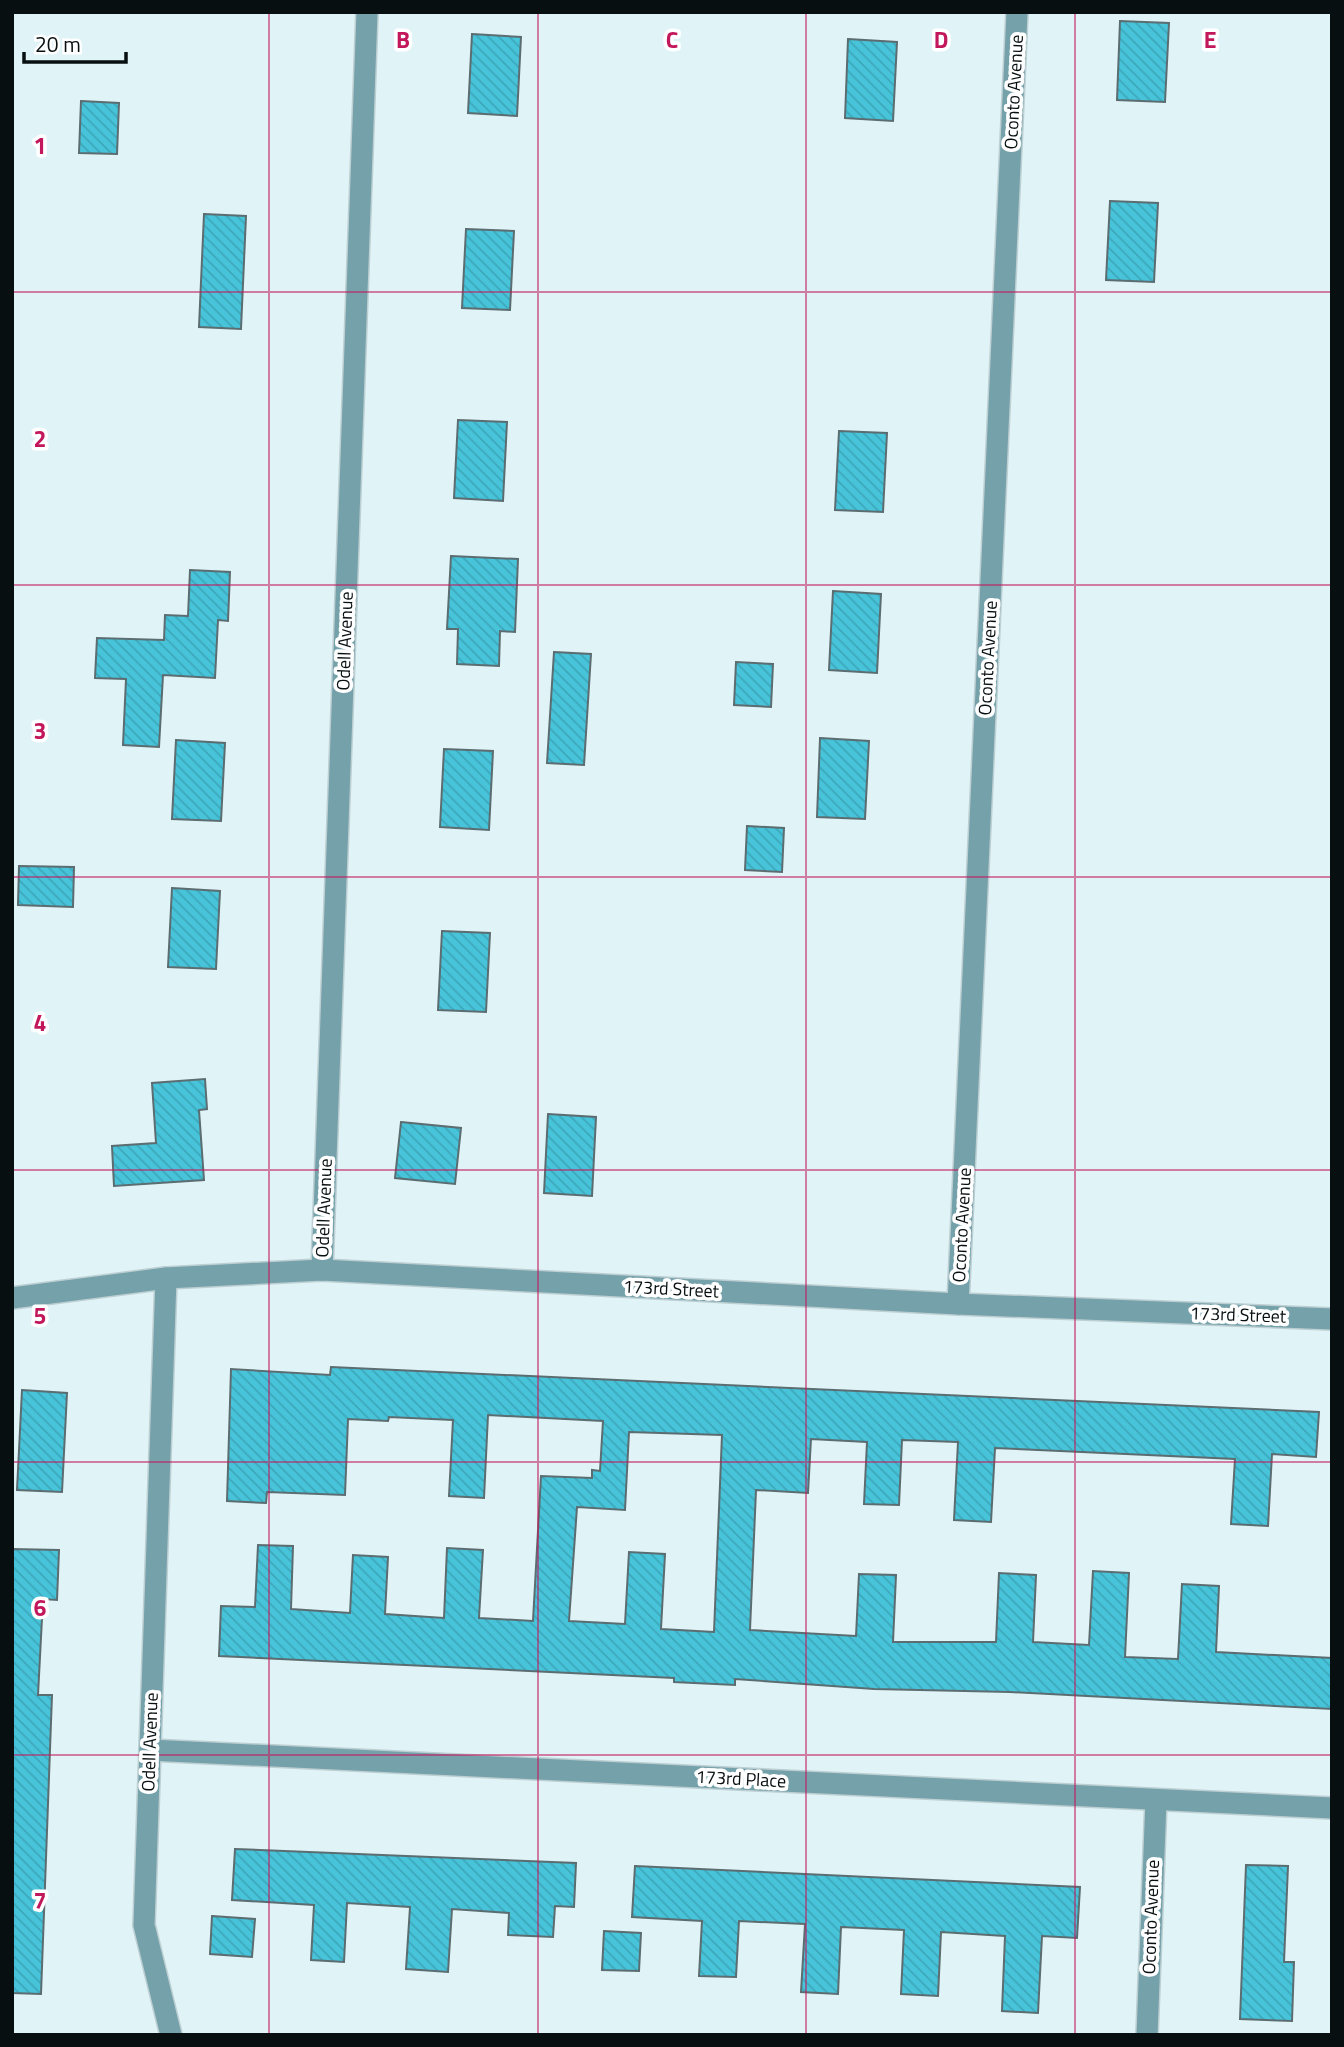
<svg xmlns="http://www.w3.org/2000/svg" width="1344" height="2047" viewBox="0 0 1344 2047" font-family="'Titillium Web',sans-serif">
<defs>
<pattern id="building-back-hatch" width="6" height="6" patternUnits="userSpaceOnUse" patternTransform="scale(1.75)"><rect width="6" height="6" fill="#47c4da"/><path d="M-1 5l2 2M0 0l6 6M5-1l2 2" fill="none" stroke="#3da7ba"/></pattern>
</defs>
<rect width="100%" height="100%" fill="#e0f3f7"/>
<!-- building -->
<g fill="url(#building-back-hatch)" stroke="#5c6d71" stroke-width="2" fill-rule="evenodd">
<polygon points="1120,21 1169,23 1165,102 1117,100"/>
<polygon points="472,34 521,37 517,116 468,113"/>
<polygon points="848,39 897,42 893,121 845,118"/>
<polygon points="81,101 119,103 117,154 79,153"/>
<polygon points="1110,201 1158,203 1154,282 1106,280"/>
<polygon points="204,214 246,216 241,329 199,327"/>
<polygon points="466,229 514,231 510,310 462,308"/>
<polygon points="458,420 507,422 503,501 454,498"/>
<polygon points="839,431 887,433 883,512 835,510"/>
<polygon points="451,556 518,559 515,632 500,631 499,666 457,664 458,629 447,629"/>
<polygon points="190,570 230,572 228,621 218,620 215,678 163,675 159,747 123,745 126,679 95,678 97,638 164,640 165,615 188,616"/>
<polygon points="833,591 881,594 877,673 829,670"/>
<polygon points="554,652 591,654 584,765 547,763"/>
<polygon points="736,662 773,664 771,707 734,705"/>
<polygon points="820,738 869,741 865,819 817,817"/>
<polygon points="176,740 225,743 221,821 172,819"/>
<polygon points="444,749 493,751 489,830 440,827"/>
<polygon points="747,826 784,828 782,872 745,870"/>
<polygon points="19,866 74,867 73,907 18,905"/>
<polygon points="172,888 220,891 216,969 168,967"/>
<polygon points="442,931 490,933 486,1012 438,1010"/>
<polygon points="205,1079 207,1109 199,1110 204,1180 114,1186 112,1146 156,1143 152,1083"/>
<polygon points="548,1114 596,1117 592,1196 544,1193"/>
<polygon points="401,1122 461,1128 455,1184 395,1178"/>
<path d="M331 1367 1319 1412 1316 1457 1272 1454 1268 1526 1231 1524 1235 1459 995 1448 991 1522 954 1520 958 1442 902 1440 899 1505 864 1504 867 1442 811 1439 808 1493 756 1490 750 1630 856 1636 859 1574 896 1575 893 1642H996L999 1573 1036 1575 1033 1642 1089 1645 1093 1571 1129 1573 1125 1657 1178 1659 1182 1584 1219 1586 1216 1652 1332 1658V1709L1010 1692 874 1689 735 1679V1685L674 1682V1678L219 1656 221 1606 255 1607 258 1545 293 1546 291 1609 350 1613 353 1555 388 1557 385 1614 444 1618 447 1548 483 1550 479 1618 533 1621 541 1476 592 1478V1470L600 1471 603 1421 488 1415 484 1498 449 1496 453 1420 389 1417 388 1421 348 1419 345 1495 267 1492 266 1503 227 1501 231 1369 330 1375ZM629 1432 722 1435 714 1632 661 1629 665 1554 629 1552 625 1624 569 1621 577 1507 625 1510Z"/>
<polygon points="22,1390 67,1393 62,1492 17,1490"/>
<polygon points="12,1549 59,1550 57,1600 43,1599 38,1695 52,1695 41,1994 12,1993"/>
<polygon points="235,1849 576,1863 574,1907 555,1906 553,1937 508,1935 509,1913 452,1909 448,1972 406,1969 410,1907 347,1903 344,1962 311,1960 314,1905 232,1900"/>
<polygon points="1246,1865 1288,1866 1284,1962 1294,1962 1292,2021 1240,2019"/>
<polygon points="635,1866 1080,1887 1077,1938 1042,1936 1038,2013 1002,2011 1005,1936 941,1932 938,1996 901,1994 904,1930 841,1927 838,1994 801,1992 805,1924 739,1921 736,1977 699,1976 702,1921 632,1917"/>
<polygon points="212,1916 255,1919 252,1957 210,1954"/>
<polygon points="604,1931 641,1933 639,1971 602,1970"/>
</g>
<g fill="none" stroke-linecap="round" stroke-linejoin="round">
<defs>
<g id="street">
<polyline points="322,1270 367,12"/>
<polyline points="166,1278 144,1925 171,2035"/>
<polyline points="12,1298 166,1278 322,1270 958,1304 1332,1319"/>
<polyline points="958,1304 1017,12"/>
<polyline points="150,1750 1332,1808"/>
<polyline points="1147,2035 1156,1800"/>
</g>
</defs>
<!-- street casing -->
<use href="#street" stroke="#bdcfd2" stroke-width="24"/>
<!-- street -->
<use href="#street" stroke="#74a1aa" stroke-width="21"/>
</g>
<!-- grid -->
<path fill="none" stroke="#c2185b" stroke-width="2" stroke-opacity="0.55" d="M269 12V2035M538 12V2035M806 12V2035M1075 12V2035M12 292H1332M12 585H1332M12 877H1332M12 1170H1332M12 1462H1332M12 1755H1332"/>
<g text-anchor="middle" stroke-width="7" stroke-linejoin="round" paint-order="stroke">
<!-- street labels -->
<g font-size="18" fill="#080f10" stroke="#fff">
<text transform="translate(1014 92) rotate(-87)" y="6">Oconto Avenue</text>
<text transform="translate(345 641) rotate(-88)" y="6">Odell Avenue</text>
<text transform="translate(988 658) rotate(-87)" y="6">Oconto Avenue</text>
<text transform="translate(324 1208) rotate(-88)" y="6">Odell Avenue</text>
<text transform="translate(962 1225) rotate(-87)" y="6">Oconto Avenue</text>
<text transform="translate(671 1289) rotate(3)" y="6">173rd Street</text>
<text transform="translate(1238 1315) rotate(2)" y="6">173rd Street</text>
<text transform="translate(150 1742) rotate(-88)" y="6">Odell Avenue</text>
<text transform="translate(741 1779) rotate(3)" y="6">173rd Place</text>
<text transform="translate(1151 1917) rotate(-88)" y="6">Oconto Avenue</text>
</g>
</g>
<g font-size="23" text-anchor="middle" font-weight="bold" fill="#c2185b" stroke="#fff" stroke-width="7" stroke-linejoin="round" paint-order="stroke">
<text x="403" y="48">B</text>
<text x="672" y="48">C</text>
<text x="941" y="48">D</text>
<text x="1210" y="48">E</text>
<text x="40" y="154">1</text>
<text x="40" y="447">2</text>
<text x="40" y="739">3</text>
<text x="40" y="1031">4</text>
<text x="40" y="1324">5</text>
<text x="40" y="1616">6</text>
<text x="40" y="1909">7</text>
</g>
<!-- border -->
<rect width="1344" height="2047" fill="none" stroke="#080f10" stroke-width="28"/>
<!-- scale -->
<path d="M24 52v10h102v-10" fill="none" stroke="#080f10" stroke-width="3.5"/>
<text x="35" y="52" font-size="21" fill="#080f10" stroke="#ffffff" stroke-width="5" paint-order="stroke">20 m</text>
</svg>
